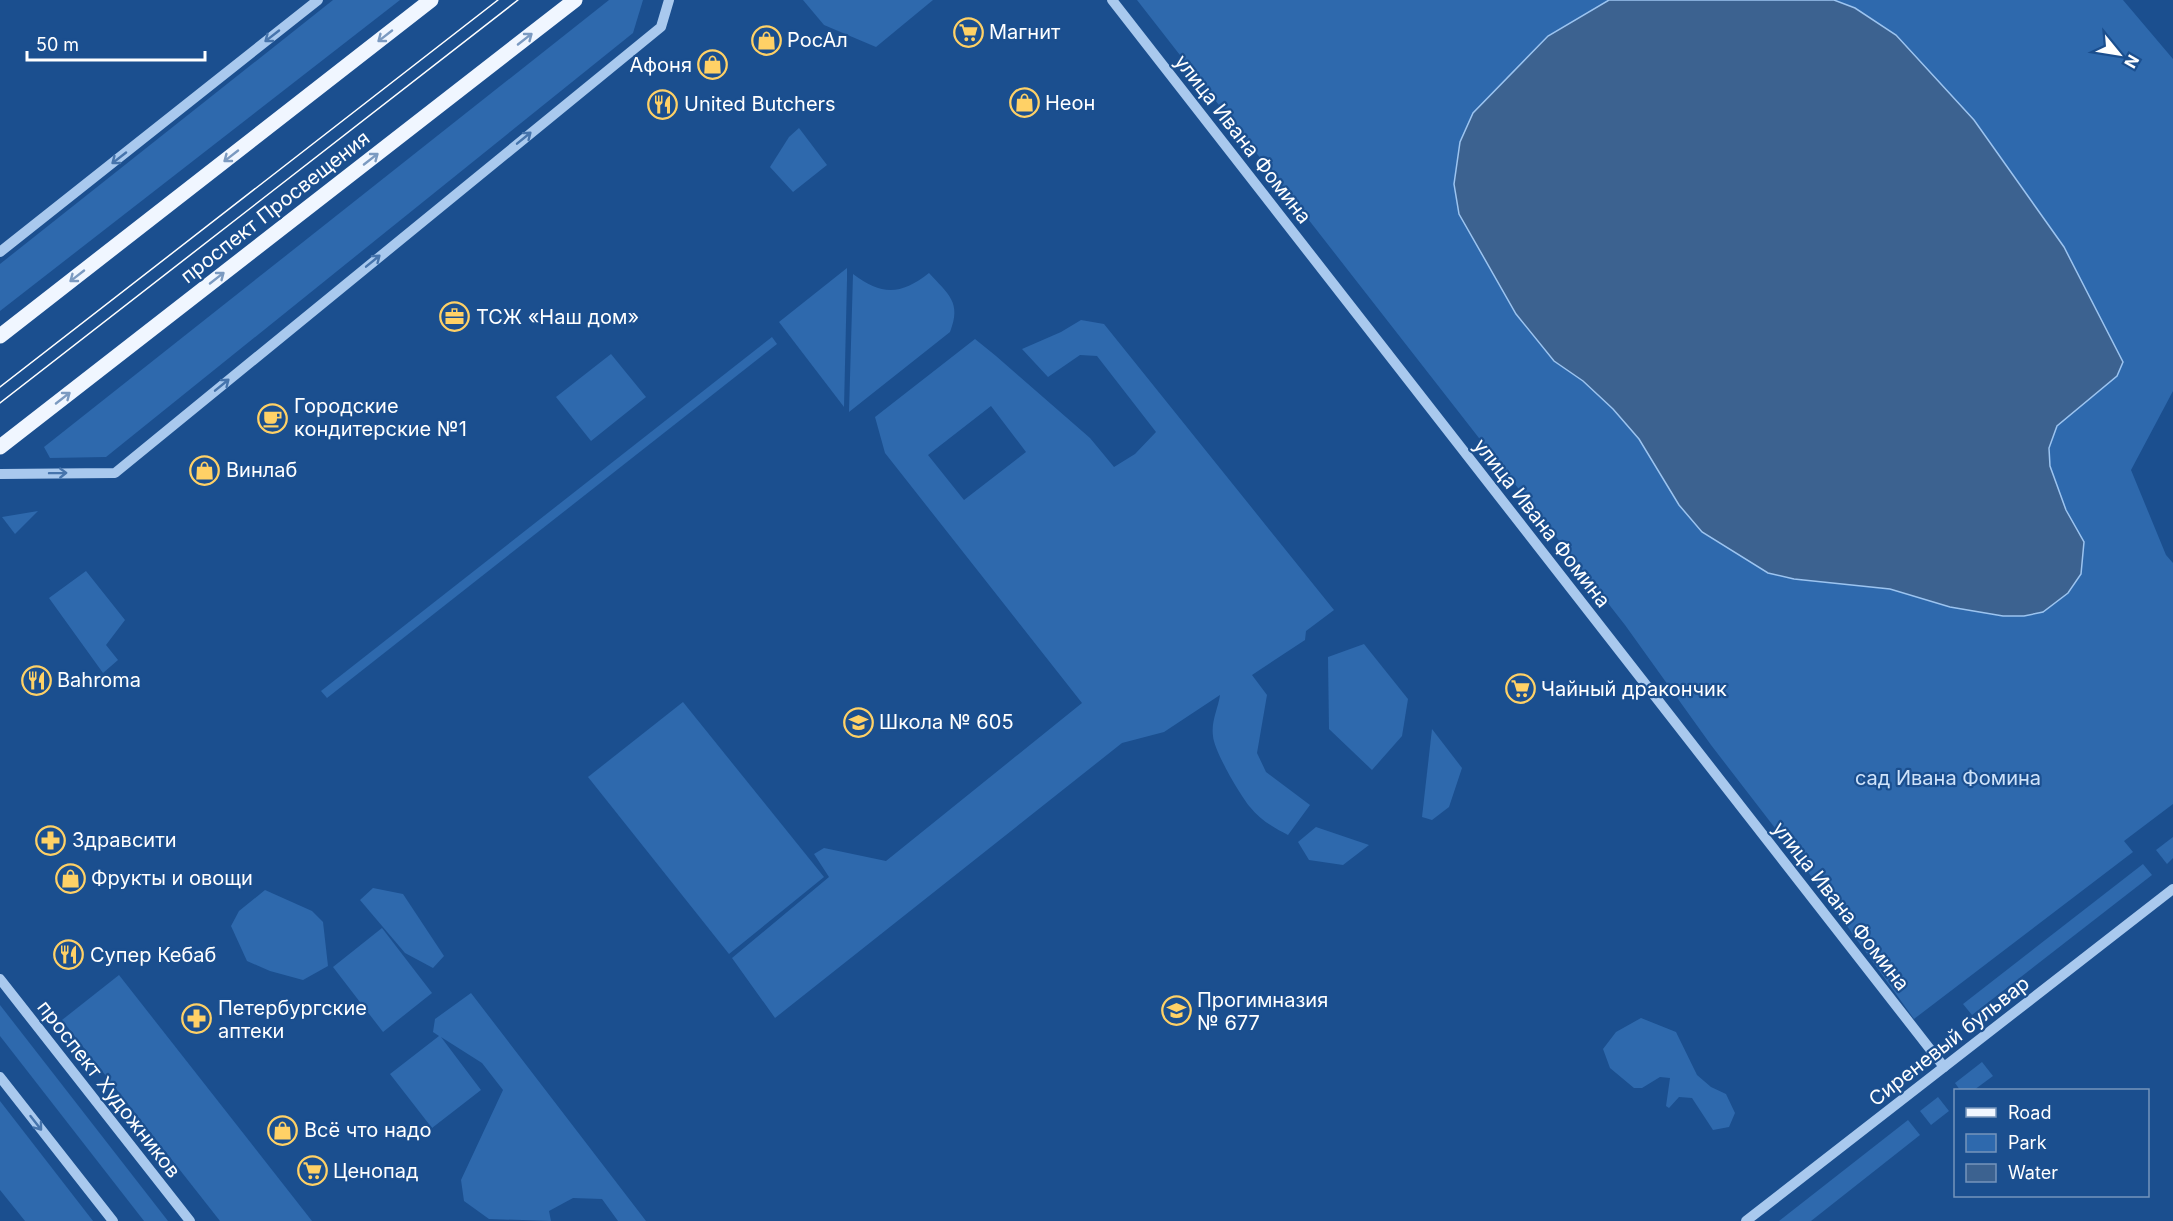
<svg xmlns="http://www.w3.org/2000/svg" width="2173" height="1221" viewBox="0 0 2173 1221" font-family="Inter,sans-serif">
<rect width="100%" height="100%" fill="#1b4f8f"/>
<!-- green -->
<g fill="#2e69ad" fill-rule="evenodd">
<polygon points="333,0 400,0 0,311 0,264"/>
<polygon points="609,0 643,0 633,33 106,457 50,458 44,447"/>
<polygon points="803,0 933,0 876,47 824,25"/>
<path d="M1137 0H1609L1548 36 1473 113 1554 361 1583 381 1613 409 1639 439 1794 579 1890 589 1950 607 2003 616H2024L2043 612 2084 542C2067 512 2035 461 2057 427 2065 415 2091 399 2103 388 2111 381 2116 371 2123 362L2064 247 1855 8 1834 0H2123L2173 59V391L2131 470 2166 555 2173 563V804L2124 841 2133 852 1914 1019 1798 858 1711 745 1625 625Z"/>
<polygon points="799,128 827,165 793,192 770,167 789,137"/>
<polygon points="847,268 847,280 844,407 779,322"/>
<path d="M929 273C948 294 962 302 950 332L849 412 853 274C882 296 901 295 929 273Z"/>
<path d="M1081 320 1104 324 1334 610 1306 631 1305 640 1252 675 1267 695 1257 753 1266 772 1310 805 1288 835C1274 828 1259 819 1250 807 1240 795 1214 751 1213 736 1211 721 1218 709 1220 695L1164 732 1122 743 775 1018 732 958 829 877 814 854 824 848 886 861 1082 703 885 453 875 417 975 339 996 356 1090 438 1114 467 1135 454 1156 432 1097 356 1080 355 1048 377 1022 349 1061 332ZM991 406 1026 452 964 500 928 455Z"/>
<polygon points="772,337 777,344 327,698 321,691"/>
<polygon points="611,354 646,397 591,441 556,397"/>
<polygon points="38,511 15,534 2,517"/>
<polygon points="86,571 125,620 106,645 118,660 103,673 49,598"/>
<polygon points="1364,644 1408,699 1402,736 1372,770 1329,729 1328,657"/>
<polygon points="683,702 824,877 729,954 588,777"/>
<polygon points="1432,729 1462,768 1449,807 1432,820 1422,817"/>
<polygon points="1316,827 1369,845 1343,865 1309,860 1298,842"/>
<polygon points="2173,837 2173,858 2167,864 2156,850"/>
<polygon points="2143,864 2152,875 1972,1015 1963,1004"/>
<polygon points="373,888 403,894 444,956 433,968 405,953 360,900"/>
<polygon points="265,890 312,911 323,922 328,966 303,980 270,971 247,961 231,926 239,911"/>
<polygon points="382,928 432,993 383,1032 333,967"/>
<polygon points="119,975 312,1221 220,1221 62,1020"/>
<polygon points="471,993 646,1221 618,1221 602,1199 573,1198 549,1211 551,1221 489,1219 464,1201 461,1180 503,1090 482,1063 441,1037 481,1090 432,1128 390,1074 439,1036 433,1032 435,1019"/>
<polygon points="0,1005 168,1221 144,1221 0,1036"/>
<polygon points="1641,1018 1676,1032 1697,1075 1711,1087 1726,1094 1735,1113 1729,1127 1713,1130 1692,1098 1679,1097 1669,1108 1666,1106 1670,1078 1660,1077 1642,1088 1634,1088 1610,1068 1603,1049 1616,1032"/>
<polygon points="1982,1062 1993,1076 1974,1090 1960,1090 1955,1083"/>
<polygon points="1938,1097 1949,1111 1931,1125 1920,1111"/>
<polygon points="0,1101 93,1221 25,1221 0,1190"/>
<polygon points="1908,1120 1920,1135 1811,1221 1779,1221"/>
</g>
<!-- water -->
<polygon fill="#3c6290" stroke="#9cc4f0" stroke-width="1.5" points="1609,0 1834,0 1855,8 1896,35 1974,120 2064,247 2123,362 2117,376 2057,426 2049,448 2050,466 2066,510 2084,542 2081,574 2068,593 2043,612 2024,616 2003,616 1950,607 1890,589 1794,579 1768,573 1702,532 1679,505 1639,439 1613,409 1583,381 1554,361 1516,314 1459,214 1454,184 1460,142 1473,113 1548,36"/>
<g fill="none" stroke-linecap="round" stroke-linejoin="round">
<!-- minor -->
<g stroke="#a9c9ee" stroke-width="10">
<polyline points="1112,0 1944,1067"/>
<polyline points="0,252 318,0"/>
<polyline points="0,474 115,473 661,27 669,0"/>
<polyline points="0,979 190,1221"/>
<polyline points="0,1077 113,1221"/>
<polyline points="1746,1221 2173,889"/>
</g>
<!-- major -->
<g stroke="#f0f6ff" stroke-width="15">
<polyline points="0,336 431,0"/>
<polyline points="0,447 575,0"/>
</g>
<!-- tram -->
<g stroke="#fff" stroke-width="1.5">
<polyline points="0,387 498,0"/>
<polyline points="0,403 518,0"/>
</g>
</g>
<!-- one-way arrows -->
<defs><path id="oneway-shaft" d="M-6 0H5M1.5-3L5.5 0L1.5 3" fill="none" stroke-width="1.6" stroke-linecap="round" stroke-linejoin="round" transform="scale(1.5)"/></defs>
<g stroke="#4674ac">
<use href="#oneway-shaft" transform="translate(272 36) rotate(142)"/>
<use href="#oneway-shaft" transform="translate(524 138) rotate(-39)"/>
<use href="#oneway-shaft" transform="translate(119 158) rotate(142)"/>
<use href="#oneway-shaft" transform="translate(373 261) rotate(-39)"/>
<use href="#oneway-shaft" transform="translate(222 385) rotate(-39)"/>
<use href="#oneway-shaft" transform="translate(58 473) rotate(-1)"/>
<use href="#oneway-shaft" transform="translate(36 1123) rotate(52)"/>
</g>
<g stroke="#7b9ac1">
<use href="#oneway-shaft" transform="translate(385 36) rotate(142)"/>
<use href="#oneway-shaft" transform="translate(525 39) rotate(-38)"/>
<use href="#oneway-shaft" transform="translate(231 156) rotate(142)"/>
<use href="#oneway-shaft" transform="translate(371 159) rotate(-38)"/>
<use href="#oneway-shaft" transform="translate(77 276) rotate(142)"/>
<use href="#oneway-shaft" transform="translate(217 278) rotate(-38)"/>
<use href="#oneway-shaft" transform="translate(63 398) rotate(-38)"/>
</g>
<!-- icons -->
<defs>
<symbol id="supermarket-ring" viewBox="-11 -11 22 22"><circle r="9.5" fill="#1b4f8f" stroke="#ffd166" stroke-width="1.5"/><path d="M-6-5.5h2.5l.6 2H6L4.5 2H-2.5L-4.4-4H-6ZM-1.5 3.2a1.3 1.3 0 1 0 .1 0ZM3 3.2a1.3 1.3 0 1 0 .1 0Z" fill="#ffd166"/></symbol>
<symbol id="shop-ring" viewBox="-11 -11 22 22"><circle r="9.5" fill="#1b4f8f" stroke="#ffd166" stroke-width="1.5"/><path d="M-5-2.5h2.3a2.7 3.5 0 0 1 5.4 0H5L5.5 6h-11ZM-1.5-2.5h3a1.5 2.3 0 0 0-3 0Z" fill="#ffd166"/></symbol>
<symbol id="restaurant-ring" viewBox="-11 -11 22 22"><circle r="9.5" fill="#1b4f8f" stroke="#ffd166" stroke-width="1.5"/><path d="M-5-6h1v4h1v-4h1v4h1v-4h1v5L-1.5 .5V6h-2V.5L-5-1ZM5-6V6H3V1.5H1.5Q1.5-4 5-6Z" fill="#ffd166"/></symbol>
<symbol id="office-ring" viewBox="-11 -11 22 22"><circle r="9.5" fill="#1b4f8f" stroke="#ffd166" stroke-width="1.5"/><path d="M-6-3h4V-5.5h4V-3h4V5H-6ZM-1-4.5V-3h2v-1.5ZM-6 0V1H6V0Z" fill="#ffd166"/></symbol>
<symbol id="cafe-ring" viewBox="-11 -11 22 22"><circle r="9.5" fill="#1b4f8f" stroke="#ffd166" stroke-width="1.5"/><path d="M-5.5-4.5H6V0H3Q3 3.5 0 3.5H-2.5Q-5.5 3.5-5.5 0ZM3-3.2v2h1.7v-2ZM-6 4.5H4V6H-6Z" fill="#ffd166"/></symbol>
<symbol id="school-ring" viewBox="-11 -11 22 22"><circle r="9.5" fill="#1b4f8f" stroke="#ffd166" stroke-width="1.5"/><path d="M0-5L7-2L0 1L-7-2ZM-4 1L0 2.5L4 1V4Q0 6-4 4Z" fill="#ffd166"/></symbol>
<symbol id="pharmacy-ring" viewBox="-11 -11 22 22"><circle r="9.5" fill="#1b4f8f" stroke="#ffd166" stroke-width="1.5"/><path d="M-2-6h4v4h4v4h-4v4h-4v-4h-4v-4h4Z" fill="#ffd166"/></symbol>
</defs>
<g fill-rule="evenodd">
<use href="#supermarket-ring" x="952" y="16" width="33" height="33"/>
<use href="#shop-ring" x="750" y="24" width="33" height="33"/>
<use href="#shop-ring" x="696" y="48" width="33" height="33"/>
<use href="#shop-ring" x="1008" y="86" width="33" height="33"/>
<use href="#restaurant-ring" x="646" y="88" width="33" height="33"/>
<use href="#office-ring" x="438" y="300" width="33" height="33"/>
<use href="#cafe-ring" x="256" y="402" width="33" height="33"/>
<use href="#shop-ring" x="188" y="454" width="33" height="33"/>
<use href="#restaurant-ring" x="20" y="664" width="33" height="33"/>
<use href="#supermarket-ring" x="1504" y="672" width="33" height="33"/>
<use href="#school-ring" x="842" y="706" width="33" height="33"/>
<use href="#pharmacy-ring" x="34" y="824" width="33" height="33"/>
<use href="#shop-ring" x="54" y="862" width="33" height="33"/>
<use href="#restaurant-ring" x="52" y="938" width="33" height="33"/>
<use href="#school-ring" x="1160" y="994" width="33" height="33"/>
<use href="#pharmacy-ring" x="180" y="1002" width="33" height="33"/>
<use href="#shop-ring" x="266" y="1114" width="33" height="33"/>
<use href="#supermarket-ring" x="296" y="1154" width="33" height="33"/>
</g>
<g text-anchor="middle" stroke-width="4.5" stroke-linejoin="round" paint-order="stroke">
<!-- poi labels -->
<g font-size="20" fill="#fff" stroke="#1b4f8f" text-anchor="start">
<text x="989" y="39">Магнит</text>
<text x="787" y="47">РосАл</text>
<text x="692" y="72" text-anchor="end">Афоня</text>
<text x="1045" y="110">Неон</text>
<text x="684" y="111">United Butchers</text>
<text x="476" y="324">ТСЖ «Наш дом»</text>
<text x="294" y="413">Городские<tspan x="294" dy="23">кондитерские №1</tspan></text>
<text x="226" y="477">Винлаб</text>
<text x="57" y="687">Bahroma</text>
<text x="1541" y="696">Чайный дракончик</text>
<text x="879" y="729">Школа № 605</text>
<text x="72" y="847">Здравсити</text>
<text x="91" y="885">Фрукты и овощи</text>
<text x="90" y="962">Супер Кебаб</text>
<text x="1197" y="1007">Прогимназия<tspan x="1197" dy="23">№ 677</tspan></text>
<text x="218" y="1015">Петербургские<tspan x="218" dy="23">аптеки</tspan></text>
<text x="304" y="1137">Всё что надо</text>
<text x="333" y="1178">Ценопад</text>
</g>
<!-- street labels -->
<g font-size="20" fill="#fff" stroke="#1b4f8f">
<text transform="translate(1243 139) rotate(52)" y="7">улица Ивана Фомина</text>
<text transform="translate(275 207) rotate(-38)" y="7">проспект Просвещения</text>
<text transform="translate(1542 523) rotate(52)" y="7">улица Ивана Фомина</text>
<text transform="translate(1841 906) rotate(52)" y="7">улица Ивана Фомина</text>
<text transform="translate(1949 1041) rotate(-38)" y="7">Сиреневый бульвар</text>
<text transform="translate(109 1089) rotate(52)" y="7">проспект Художников</text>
</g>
<!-- park labels -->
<g font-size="20" fill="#cfe3fa" stroke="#1b4f8f">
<text x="1948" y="785">сад Ивана Фомина</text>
</g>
</g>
<!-- legend -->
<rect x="1954" y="1089" width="195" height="108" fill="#1b4f8f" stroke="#7695bc" stroke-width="1.5"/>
<rect x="1966" y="1108" width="30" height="9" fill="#f0f6ff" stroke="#7695bc" stroke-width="1.5"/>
<text x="2008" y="1119" font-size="18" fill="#ffffff">Road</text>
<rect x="1966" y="1134" width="30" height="18" fill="#2e69ad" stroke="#7695bc" stroke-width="1.5"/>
<text x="2008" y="1149" font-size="18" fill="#ffffff">Park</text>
<rect x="1966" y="1164" width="30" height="18" fill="#3c6290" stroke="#7695bc" stroke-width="1.5"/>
<text x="2008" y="1179" font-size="18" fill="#ffffff">Water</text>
<!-- north arrow -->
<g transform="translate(2119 54) rotate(120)" stroke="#1b4f8f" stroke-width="4.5" paint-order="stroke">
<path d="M0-4.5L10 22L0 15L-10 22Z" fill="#ffffff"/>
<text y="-9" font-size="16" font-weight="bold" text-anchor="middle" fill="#ffffff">N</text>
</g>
<!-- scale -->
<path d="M27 51v9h178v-9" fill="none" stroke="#ffffff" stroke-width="3"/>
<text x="36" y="51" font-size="18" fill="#ffffff" stroke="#1b4f8f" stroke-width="4.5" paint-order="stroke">50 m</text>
</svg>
